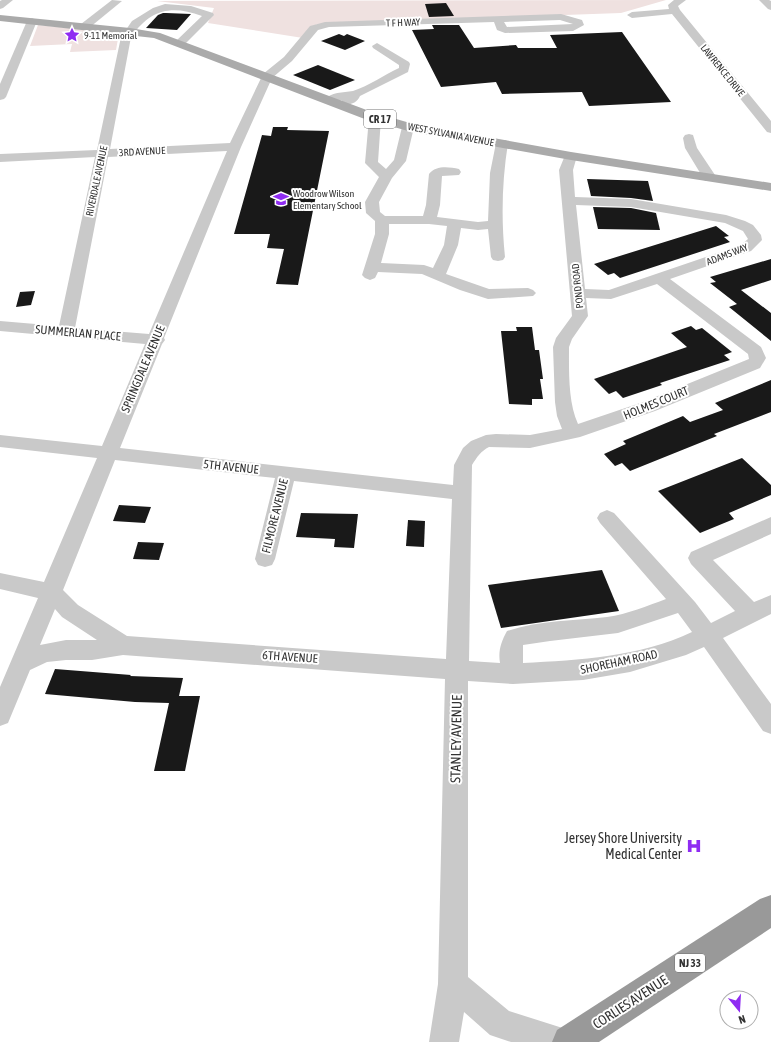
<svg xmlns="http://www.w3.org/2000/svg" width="771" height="1042" viewBox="0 0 771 1042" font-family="'Asap Condensed',sans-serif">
<rect width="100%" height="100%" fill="#fff"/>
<!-- green -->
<g fill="#efe1e0">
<polygon points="666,0 621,13 317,24 303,38 208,23 214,8 157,1"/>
<polygon points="38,25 119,33 116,50 70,52 72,44 30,46"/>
</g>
<!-- building -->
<g fill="#191919">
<polygon points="446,3 454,16 429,17 425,4"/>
<polygon points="163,13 166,13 191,14 177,30 146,28 158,15"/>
<polygon points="432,25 459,25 474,48 516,45 518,48 557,48 550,35 622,32 671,102 589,106 582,92 502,94 496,82 441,87 412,30 434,29"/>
<polygon points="339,34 344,36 347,34 365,41 345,50 321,41"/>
<polygon points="318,65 355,80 330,90 293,75"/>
<polygon points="273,127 288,127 287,130 329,131 298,285 276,284 284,249 267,248 270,234 234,234 262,135 271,136"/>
<polygon points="587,179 648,181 653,201 631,198 591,196"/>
<polygon points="593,207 631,208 656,213 660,230 598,229"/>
<polygon points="716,226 729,236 724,237 730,242 620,278 614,273 608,275 594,264"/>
<polygon points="771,259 771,280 741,290 771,313 771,341 729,307 737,304 710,283 716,282 710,277"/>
<polygon points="35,291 31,305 16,307 20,292"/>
<polygon points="691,326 696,330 702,328 732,352 724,355 730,360 660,383 662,385 623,398 616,391 609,394 594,379 687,347 671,333"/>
<polygon points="516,327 532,327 535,350 539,350 543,379 540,379 543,399 532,399 532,405 509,404 501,331 517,331"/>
<polygon points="771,380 771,412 714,434 717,436 630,471 622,463 615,466 604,454 626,444 623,441 683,416 690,422 723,410 715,403"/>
<polygon points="742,458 771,485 771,495 729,513 734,519 700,533 658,491"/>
<polygon points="119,505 151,507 145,523 113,521"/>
<polygon points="301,513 358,514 354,548 334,547 335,539 296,537"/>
<polygon points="408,520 425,521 424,547 406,546"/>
<polygon points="138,542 164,543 159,560 133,559"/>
<polygon points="602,570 619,611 501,628 488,585"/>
<polygon points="55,669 131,675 130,676 183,678 179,696 200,696 185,771 154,771 169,703 135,702 45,694"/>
</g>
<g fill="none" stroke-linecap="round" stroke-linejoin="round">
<!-- minor -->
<g fill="#c9c9c9" fill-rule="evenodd">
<polygon points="2,0 13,0 3,8 0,9 0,1"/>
<polygon points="112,0 122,1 89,28 81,28 80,26 81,24"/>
<polygon points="674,0 686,0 678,6 680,10 771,121 771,133 767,132 672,14 632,18 627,15 632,12 669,9 668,5"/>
<polygon points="759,0 769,0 771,1 771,10 768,9"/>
<path d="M165 4 191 6 213 13 214 15 184 45 180 46 175 43 176 41 202 16C171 5 151 9 131 37L110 149 230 143 263 74 284 57 310 26 325 22 561 14 582 20 584 25 573 31 505 33 497 30 494 22 329 27 318 30 292 61 272 78 241 147 164 338 165 340 162 344 120 448 453 485 454 465 463 448 471 441 486 435 496 434 530 435 562 429 557 416 555 402 553 347 556 338 572 316 559 170 566 153H576L577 156 573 170 575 197 631 199 726 215 745 221 753 225 761 235 762 240 751 251 670 279 761 347 766 358 760 368 655 411 580 437 530 448 489 447C481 451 477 457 472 465L469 661 500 663C498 651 501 642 507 631 540 620 574 621 607 617 628 614 647 606 666 599L600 523 597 518 600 513 607 510 614 513 695 602 711 623 735 611 691 564 688 558 691 552 771 517V534L713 560 754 602 771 595V614L723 638 771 704V734L763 731 704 647 686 655 630 672 583 680 513 684 468 681V977L509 1011 572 1031 576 1042H511L490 1035 464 1012 459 1042H429L438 984 445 679 123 655 92 660H66L47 662 30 670 8 723 0 726V687L38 598 0 589V573L44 582 97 458 0 447V435L102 446 145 344 0 331V321L59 326 95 157 0 162V154L97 150 121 37 132 21 153 8ZM560 20 573 24 507 27 504 22ZM227 151 149 334 75 328 108 157ZM576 205 631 207 725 223 743 231 748 239 741 245 609 290 585 289ZM657 284 748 354 749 359 643 402 578 424C568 402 569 371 569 347L572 339 588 316 586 298 611 299ZM115 460 275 478 255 559 258 565 265 567 272 565 275 559 294 481 452 499 446 659 127 636 78 605 63 590ZM55 609 62 617 97 640H66L40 645ZM678 613 692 632C639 657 580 660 523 663V645L550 641 618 633Z"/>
<polygon points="32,18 37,21 6,97 4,99 0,100 0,84 27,21"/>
<path d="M377 43 409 62 410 64 408 72 360 96C357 103 349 106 342 104L340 102 342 100 330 105 326 103 324 101C331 91 343 93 353 91 369 86 384 75 399 68V65L373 48 372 46Z"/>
<path d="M375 114 379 115 381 118 378 162 386 169 394 160 402 127 404 124H412L414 127 406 161 392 178 379 202 380 212 385 216H423L426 205 429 174C436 165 449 167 459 169L461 172 459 175 442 176 440 205 437 217 478 222 488 221 490 173 496 143 498 140H506L508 143C502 181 501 218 505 257L503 260 498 261 493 260 491 257 488 229 478 230 461 228 458 245 446 274 489 289 528 288 533 290 536 293 533 296 488 299 460 290 422 274 378 272 375 278 370 280 365 278 362 275 375 234V221L366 213 365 202 379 177 365 163 369 118 371 115ZM389 224H429L447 226 444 245 433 268 424 265 381 263 389 234Z"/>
<polygon points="689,134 693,135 697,148 717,178 715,181 705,181 685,148 683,138 685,135"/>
</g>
<!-- major -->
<polygon fill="#aaa" fill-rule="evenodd" points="0,15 130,28 160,33 372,112 410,123 571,152 771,183 771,191 571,160 408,131 362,118 154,38 0,21"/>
<!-- highway -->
<polygon fill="#999" fill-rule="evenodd" points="771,895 771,928 599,1042 552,1042 557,1030 760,899"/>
</g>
<!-- icons -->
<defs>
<symbol id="sight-bare" viewBox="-9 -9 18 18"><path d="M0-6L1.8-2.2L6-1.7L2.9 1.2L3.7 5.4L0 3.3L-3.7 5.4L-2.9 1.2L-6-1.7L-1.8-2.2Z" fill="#8f2cf2" stroke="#fff" stroke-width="2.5" paint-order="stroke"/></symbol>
<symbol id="school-bare" viewBox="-9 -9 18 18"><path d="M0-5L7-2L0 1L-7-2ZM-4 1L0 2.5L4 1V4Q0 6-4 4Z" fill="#8f2cf2" stroke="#fff" stroke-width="2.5" paint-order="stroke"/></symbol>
<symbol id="hospital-bare" viewBox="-9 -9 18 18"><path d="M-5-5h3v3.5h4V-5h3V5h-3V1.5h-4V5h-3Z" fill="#8f2cf2" stroke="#fff" stroke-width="2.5" paint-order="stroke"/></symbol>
</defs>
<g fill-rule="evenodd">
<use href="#sight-bare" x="61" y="24" width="22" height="22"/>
<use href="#school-bare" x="270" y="188" width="22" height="22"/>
<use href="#hospital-bare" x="683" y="835" width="22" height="22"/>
</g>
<g text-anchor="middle" stroke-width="4" stroke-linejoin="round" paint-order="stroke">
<!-- far-street labels -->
<g font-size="10" fill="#323232" stroke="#fff">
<text transform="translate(403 22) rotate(-2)" y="4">T F H WAY</text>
<text transform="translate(723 70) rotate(51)" y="4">LAWRENCE DRIVE</text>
<text transform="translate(451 134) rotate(11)" y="4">WEST SYLVANIA AVENUE</text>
<text transform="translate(142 151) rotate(-3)" y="4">3RD AVENUE</text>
<text transform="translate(96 181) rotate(-78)" y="4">RIVERDALE AVENUE</text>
<text transform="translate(727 254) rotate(-21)" y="4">ADAMS WAY</text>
<text transform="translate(577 286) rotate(-96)" y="4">POND ROAD</text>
</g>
<!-- far-poi labels -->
<g font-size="10" fill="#323232" stroke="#fff" text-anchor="start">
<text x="84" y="39">9-11 Memorial</text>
<text x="293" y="197">Woodrow Wilson<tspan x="293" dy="12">Elementary School</tspan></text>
</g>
<!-- shield labels -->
<g fill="#fff" stroke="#707070" stroke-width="1">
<rect x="364" y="110" width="32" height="18" rx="3"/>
<rect x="675" y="954" width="30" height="18" rx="3"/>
</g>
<g font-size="11" font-weight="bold" fill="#323232">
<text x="380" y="123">CR 17</text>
<text x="690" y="967">NJ 33</text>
</g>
<!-- street labels -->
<g font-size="12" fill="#323232" stroke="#fff">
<text transform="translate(78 333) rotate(5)" y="4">SUMMERLAN PLACE</text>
<text transform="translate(143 369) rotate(-67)" y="4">SPRINGDALE AVENUE</text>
<text transform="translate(656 403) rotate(-22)" y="4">HOLMES COURT</text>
<text transform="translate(231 467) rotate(6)" y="4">5TH AVENUE</text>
<text transform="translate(275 516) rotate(-76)" y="4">FILMORE AVENUE</text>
<text transform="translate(290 657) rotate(4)" y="4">6TH AVENUE</text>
<text transform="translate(619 662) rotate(-12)" y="4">SHOREHAM ROAD</text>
</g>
<!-- near-street labels -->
<g font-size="14" fill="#323232" stroke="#fff">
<text transform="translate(456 739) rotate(-89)" y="5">STANLEY AVENUE</text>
<text transform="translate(630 1002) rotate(-33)" y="5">CORLIES AVENUE</text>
</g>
<!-- near-poi labels -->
<g font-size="14" fill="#323232" stroke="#fff" text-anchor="end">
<text x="682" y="843">Jersey Shore University<tspan x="682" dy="16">Medical Center</tspan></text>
</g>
</g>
<!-- north arrow -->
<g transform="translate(739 1010) rotate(162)"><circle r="19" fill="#ffffff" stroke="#adadad"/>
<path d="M0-3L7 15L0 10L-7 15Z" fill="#8f2cf2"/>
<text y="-6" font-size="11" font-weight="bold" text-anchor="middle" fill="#323232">N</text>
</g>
</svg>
